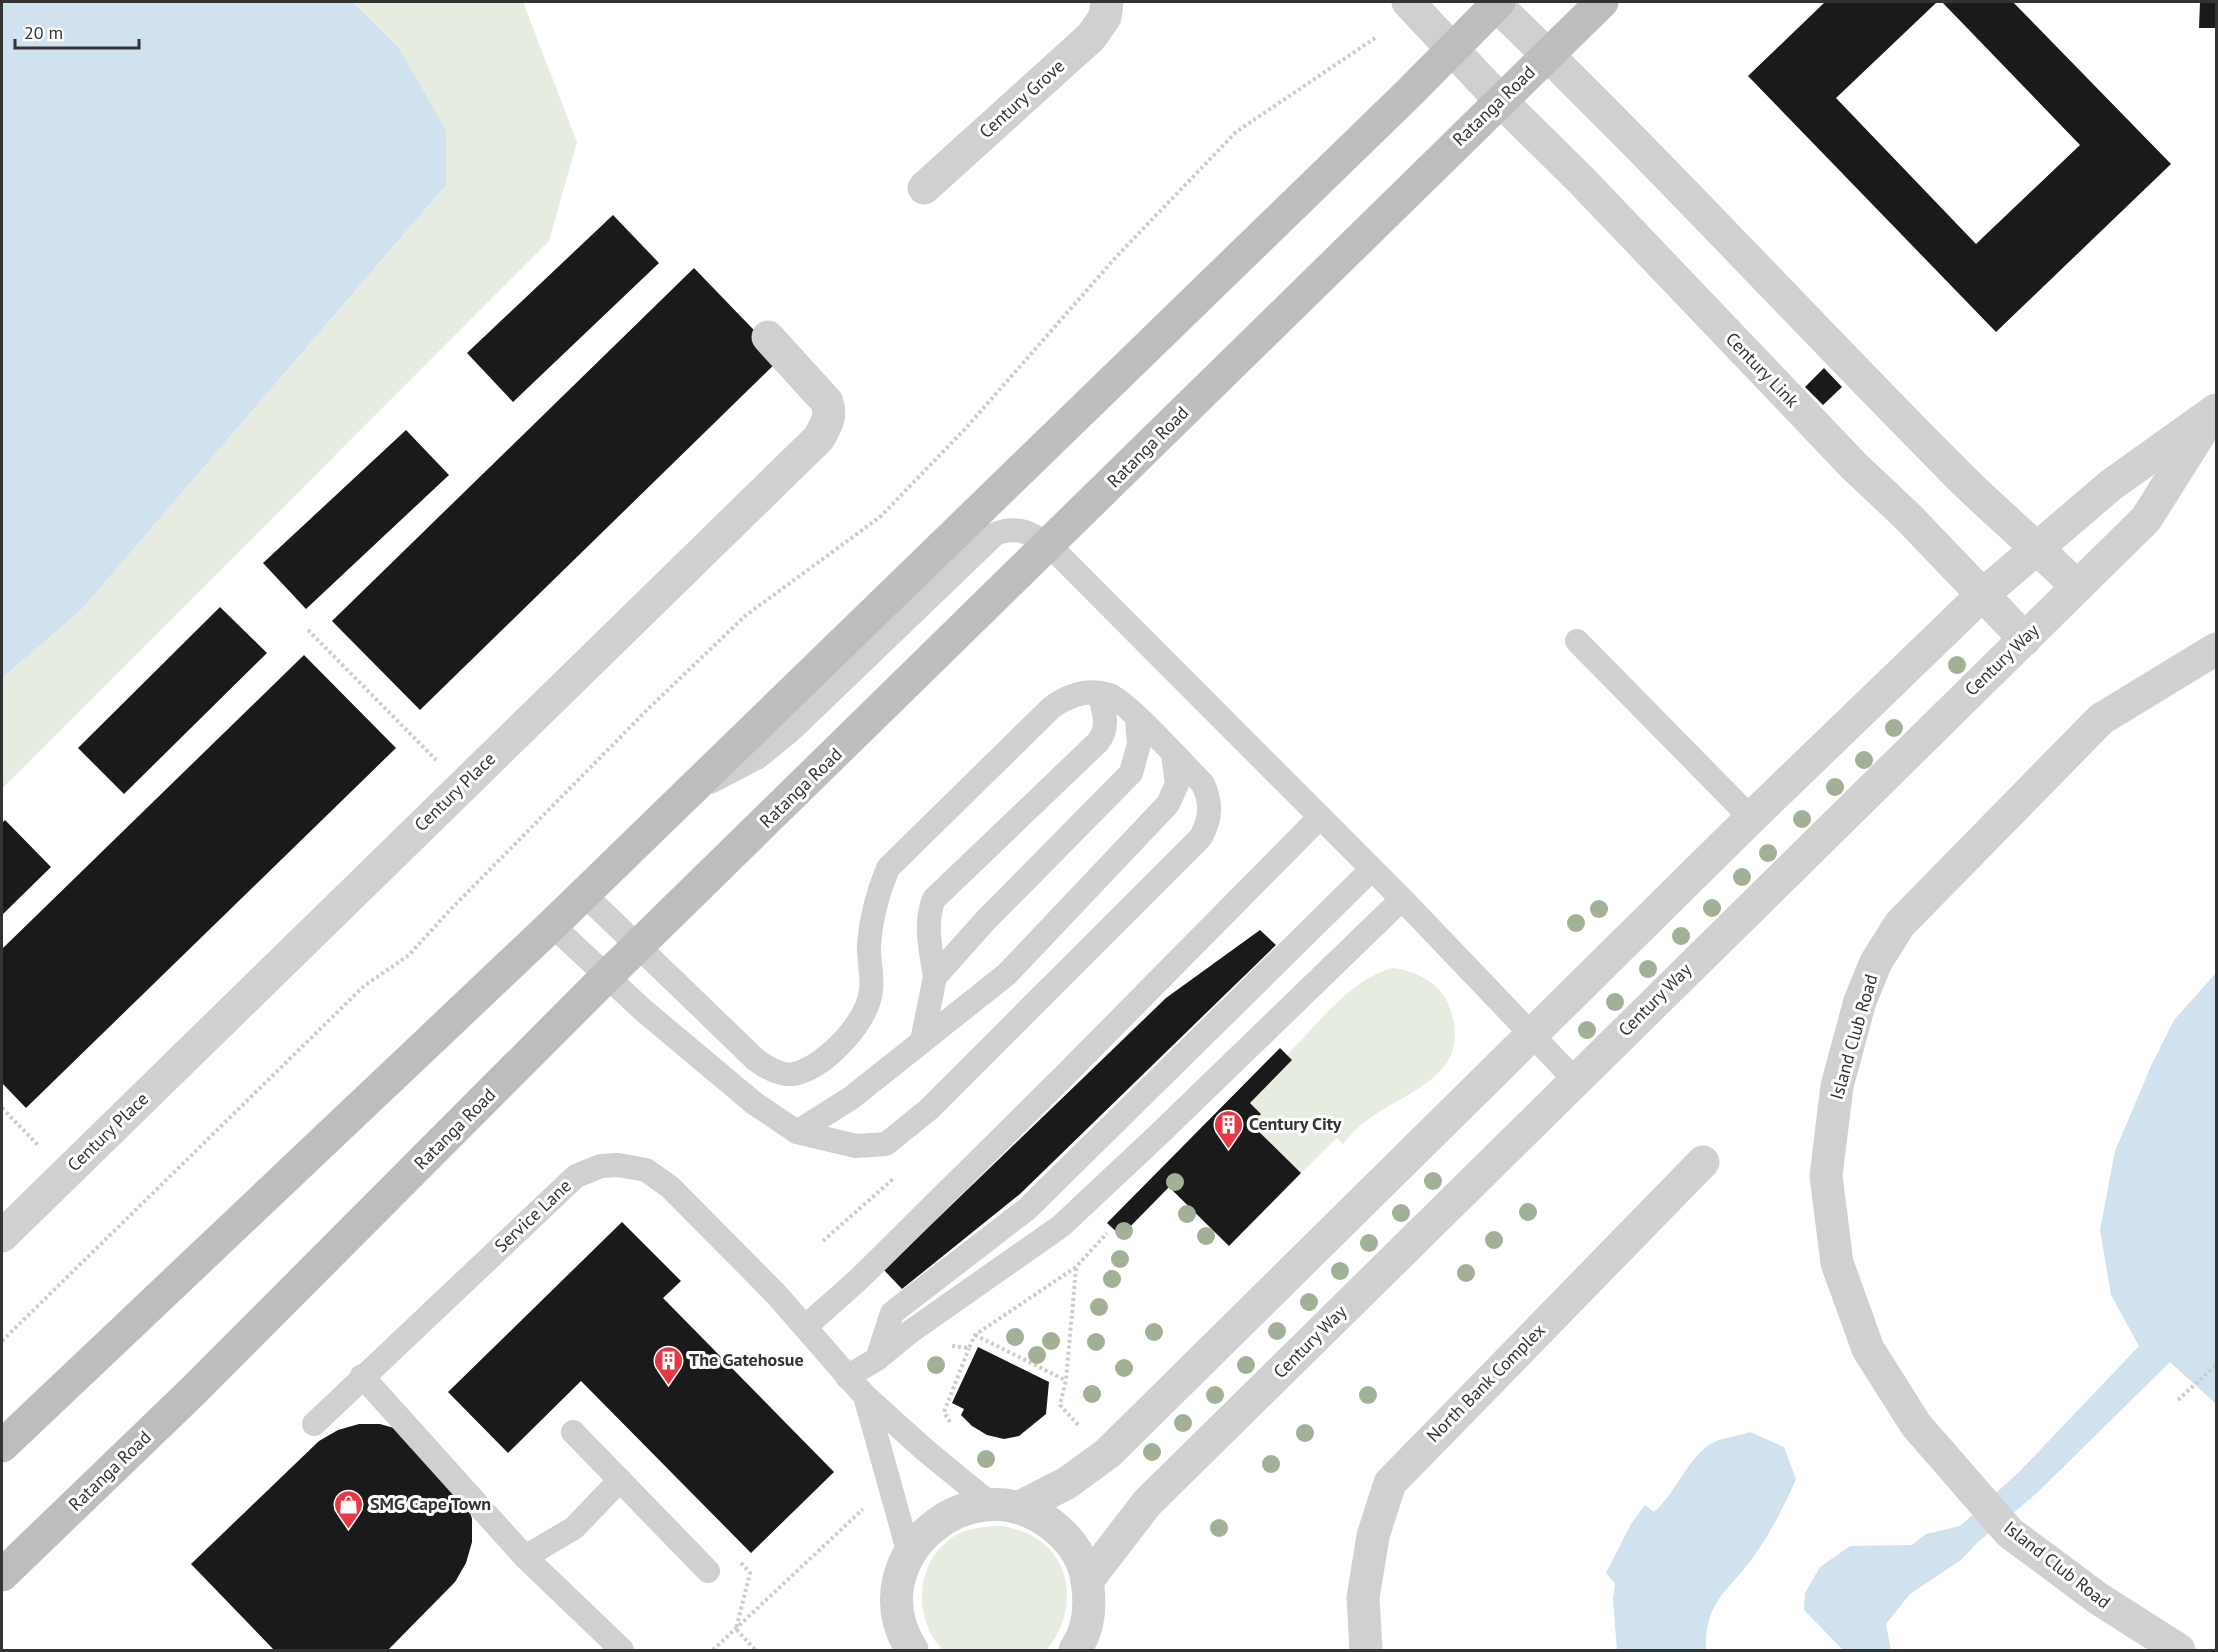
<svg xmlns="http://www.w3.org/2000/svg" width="2218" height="1652" viewBox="0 0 2218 1652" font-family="'PT Sans',sans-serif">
<rect width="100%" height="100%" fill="#fff"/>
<!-- green -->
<g fill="#e6ecdf">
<polygon points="353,2 523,2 577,142 549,241 2,789 2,678 81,610 446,185 398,47"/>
<path d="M1393 968C1417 971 1442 984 1450 1008 1475 1081 1399 1091 1359 1127 1353 1132 1348 1138 1343 1144L1337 1138 1301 1173 1251 1124 1261 1114 1250 1103 1292 1060 1287 1055C1318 1024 1350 979 1393 968Z"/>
<path d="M1004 1526C1011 1528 1019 1530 1026 1533 1075 1554 1078 1614 1046 1650H943C911 1618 915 1557 958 1534 973 1527 988 1526 1004 1526Z"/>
</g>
<!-- water -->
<g fill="#cfe2ee">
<polygon points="2,2 353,2 398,47 446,130 446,185 81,610 2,678"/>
<polygon points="2216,973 2216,1404 2170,1362 2036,1494 1978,1542 1961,1560 1910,1594 1886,1624 1891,1650 1843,1650 1804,1610 1805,1593 1820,1567 1850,1546 1912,1545 1926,1534 1960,1526 2020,1471 2139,1346 2111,1295 2100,1230 2115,1151 2151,1066 2174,1020"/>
<path d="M1750 1432 1784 1447 1796 1479C1784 1506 1771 1532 1754 1556 1728 1593 1705 1599 1706 1650H1617L1613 1600 1615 1583 1606 1573 1631 1524 1645 1505 1654 1512C1676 1493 1685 1462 1709 1445 1719 1438 1738 1436 1750 1432Z"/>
</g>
<!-- building -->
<g fill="#1a1a1a">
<polygon points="1825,2 1937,2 1836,98 1976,244 2080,145 1942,2 2013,2 2171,164 1996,332 1748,76"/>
<polygon points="2200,2 2216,2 2216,28 2199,28"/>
<polygon points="613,215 659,263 513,402 467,353"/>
<polygon points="694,268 781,358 420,710 332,621"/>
<polygon points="1824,368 1842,387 1823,405 1805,387"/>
<polygon points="406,430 449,475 306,609 263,563"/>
<polygon points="220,607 267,653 124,794 78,748"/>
<polygon points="304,655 396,748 26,1108 2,1083 2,949"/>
<polygon points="5,820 51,867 2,915 2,823"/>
<polygon points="1260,930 1276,945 1020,1194 902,1289 884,1270 1166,998"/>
<polygon points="1280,1048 1292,1060 1250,1103 1261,1114 1251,1124 1301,1173 1229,1246 1169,1187 1121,1236 1107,1223"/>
<polygon points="622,1222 681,1281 663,1298 834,1472 751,1553 581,1381 508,1453 448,1392"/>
<polygon points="978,1347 1049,1382 1046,1414 1019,1436 1004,1439 987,1435 972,1426 961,1415 964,1409 952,1403"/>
<polygon points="359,1424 380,1424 401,1430 466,1498 472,1519 472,1542 466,1563 455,1582 388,1650 274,1650 191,1564 319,1441 338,1430"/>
</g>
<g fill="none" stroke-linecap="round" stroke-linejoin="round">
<!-- path -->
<g stroke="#cdcdcd" stroke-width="4" stroke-dasharray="3 3" stroke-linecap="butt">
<polyline points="308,630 436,760"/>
<polyline points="2,1108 39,1146"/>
<polyline points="823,1241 894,1178"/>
<polyline points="1076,1268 1066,1380 1060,1405 1079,1426"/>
<polyline points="975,1335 1065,1380"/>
<polyline points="2,1341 364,986 409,955 450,910 649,708 745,616 880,517 965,429 1116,257 1236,132 1375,38"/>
<polyline points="952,1346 969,1348 975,1335 1076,1267 1107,1233"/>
<polyline points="2178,1400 2216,1365"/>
<polyline points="950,1422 944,1412 969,1348"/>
<polyline points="741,1563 750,1573 736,1629 755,1650"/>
<polyline points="713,1650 863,1509"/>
</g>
<!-- lane -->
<g stroke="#d0d0d0" stroke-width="24">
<polyline points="1577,641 1751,818"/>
<path d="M710 782 758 757 789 732 995 534C1017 525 1031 533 1049 545L1402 899 1575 1080"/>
<path d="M552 925 643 1010 754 1103 797 1132 856 1146 886 1144 928 1110 1201 837C1211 818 1212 804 1203 784 1186 767 1127 701 1109 695 1088 688 1069 695 1052 707L888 868C878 892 871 917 869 944 868 959 873 975 871 990 868 1021 828 1064 798 1073 784 1078 767 1068 756 1060L584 894"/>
<path d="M935 977C931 952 924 923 934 899L1098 742C1110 727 1104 711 1099 694"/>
<polyline points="922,1041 935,977 984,922 1131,773 1139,744 1137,718"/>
<polyline points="797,1132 851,1098 1007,974 1168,804 1177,784 1173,754"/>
<polyline points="805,1327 859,1279 1066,1074 1320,817"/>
<polyline points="877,1359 892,1313 1027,1209 1372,869"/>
<polyline points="362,1376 525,1557 622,1650"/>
<polyline points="847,1377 877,1359 910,1332 1061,1226 1156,1137 1402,899"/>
<polyline points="865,1396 909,1554"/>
<polyline points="314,1424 576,1176 601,1166 618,1165 646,1170 670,1187 776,1294 865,1396 925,1450 992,1505"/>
<polyline points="573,1432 708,1571"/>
<polyline points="525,1557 574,1528 620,1480"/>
</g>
<!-- street -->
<g stroke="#d0d0d0" stroke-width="33">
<polyline points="1408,2 1500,100 1582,181 1854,466 1909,518 2025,639"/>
<path d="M1493 2C1651 153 1798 314 1952 469 1992 510 2037 546 2077 587"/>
<polyline points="924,188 1091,37 1105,17 1107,2"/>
<path d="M2 1236 819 438C826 425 832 416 827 402L768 337"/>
<polyline points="1018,1508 1067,1483 1108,1453 1751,818 1981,596 2111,485 2216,410"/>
<polyline points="1087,1581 1147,1503 2146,519 2204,427"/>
<path d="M912 1650C853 1558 976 1456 1058 1530 1073 1543 1084 1561 1087 1580 1091 1604 1089 1630 1075 1650"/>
<polyline points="1366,1650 1363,1598 1373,1536 1390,1483 1703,1162"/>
<polyline points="2179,1650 2099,1599 2010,1533 1916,1425 1868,1349 1837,1263 1826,1176 1837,1086 1860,1001 1876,962 1900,924 2101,719 2216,649"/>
</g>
<!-- secondary -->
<g stroke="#bdbdbd" stroke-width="33">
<polyline points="2,1446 552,925 1411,91 1499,2"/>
<polyline points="2,1575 192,1392 607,976 1602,2"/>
</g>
</g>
<!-- trees -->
<g fill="#a2b095">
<circle cx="1957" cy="665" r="9"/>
<circle cx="1894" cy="728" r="9"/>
<circle cx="1864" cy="760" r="9"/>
<circle cx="1835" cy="787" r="9"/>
<circle cx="1802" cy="819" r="9"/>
<circle cx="1768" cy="853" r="9"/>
<circle cx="1742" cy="877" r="9"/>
<circle cx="1712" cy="908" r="9"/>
<circle cx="1599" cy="909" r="9"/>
<circle cx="1576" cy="923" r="9"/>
<circle cx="1681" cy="936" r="9"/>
<circle cx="1648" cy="969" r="9"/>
<circle cx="1615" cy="1002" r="9"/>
<circle cx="1587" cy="1030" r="9"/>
<circle cx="1433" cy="1181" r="9"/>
<circle cx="1175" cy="1182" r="9"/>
<circle cx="1528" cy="1212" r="9"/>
<circle cx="1401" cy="1213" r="9"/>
<circle cx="1187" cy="1214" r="9"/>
<circle cx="1124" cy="1231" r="9"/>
<circle cx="1206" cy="1236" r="9"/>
<circle cx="1494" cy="1240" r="9"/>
<circle cx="1369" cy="1243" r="9"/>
<circle cx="1120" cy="1259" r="9"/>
<circle cx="1340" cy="1271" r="9"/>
<circle cx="1466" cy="1273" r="9"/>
<circle cx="1112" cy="1279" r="9"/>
<circle cx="1309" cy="1302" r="9"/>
<circle cx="1099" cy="1307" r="9"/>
<circle cx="1277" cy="1331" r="9"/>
<circle cx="1154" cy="1332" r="9"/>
<circle cx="1015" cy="1337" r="9"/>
<circle cx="1051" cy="1341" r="9"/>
<circle cx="1096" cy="1342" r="9"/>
<circle cx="1037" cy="1355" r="9"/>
<circle cx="936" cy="1365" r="9"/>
<circle cx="1246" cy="1365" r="9"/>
<circle cx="1124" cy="1368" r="9"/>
<circle cx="1092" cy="1394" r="9"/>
<circle cx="1215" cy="1395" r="9"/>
<circle cx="1368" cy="1395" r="9"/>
<circle cx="1183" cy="1423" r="9"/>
<circle cx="1305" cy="1433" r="9"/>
<circle cx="1152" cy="1452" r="9"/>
<circle cx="986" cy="1459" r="9"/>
<circle cx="1271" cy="1464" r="9"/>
<circle cx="1219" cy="1528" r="9"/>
</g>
<!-- icons -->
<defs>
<symbol id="building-pin" viewBox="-11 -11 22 30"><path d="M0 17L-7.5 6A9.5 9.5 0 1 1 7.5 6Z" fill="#e63946" stroke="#fff"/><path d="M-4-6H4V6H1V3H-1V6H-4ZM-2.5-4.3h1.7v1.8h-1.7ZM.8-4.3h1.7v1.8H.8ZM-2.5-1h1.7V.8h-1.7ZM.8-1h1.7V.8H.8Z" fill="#fff"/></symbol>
<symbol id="shop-pin" viewBox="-11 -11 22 30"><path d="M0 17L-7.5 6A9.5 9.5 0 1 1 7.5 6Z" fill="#e63946" stroke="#fff"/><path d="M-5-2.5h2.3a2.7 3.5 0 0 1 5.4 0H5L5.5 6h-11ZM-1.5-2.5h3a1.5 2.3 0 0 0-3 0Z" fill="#fff"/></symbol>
</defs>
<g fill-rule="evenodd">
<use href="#building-pin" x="1212" y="1108" width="33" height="45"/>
<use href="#building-pin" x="652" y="1344" width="33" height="45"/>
<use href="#shop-pin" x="332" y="1488" width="33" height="45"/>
</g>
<g text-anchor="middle" stroke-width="6" stroke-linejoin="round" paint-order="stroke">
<!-- street labels -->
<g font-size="18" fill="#333" stroke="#fff">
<text transform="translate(1022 99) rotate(-42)" y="6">Century Grove</text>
<text transform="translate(1494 106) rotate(-44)" y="6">Ratanga Road</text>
<text transform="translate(1762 370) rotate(46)" y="6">Century Link</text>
<text transform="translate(1148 447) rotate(-45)" y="6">Ratanga Road</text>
<text transform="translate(2002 660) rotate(-44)" y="6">Century Way</text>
<text transform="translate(801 788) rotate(-44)" y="6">Ratanga Road</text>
<text transform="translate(455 792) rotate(-44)" y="6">Century Place</text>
<text transform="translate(1655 1000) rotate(-45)" y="6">Century Way</text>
<text transform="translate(1854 1037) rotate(-74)" y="6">Island Club Road</text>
<text transform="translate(455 1129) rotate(-45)" y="6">Ratanga Road</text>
<text transform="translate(108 1132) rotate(-44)" y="6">Century Place</text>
<text transform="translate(533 1216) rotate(-43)" y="6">Service Lane</text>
<text transform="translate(1310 1342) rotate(-45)" y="6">Century Way</text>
<text transform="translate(1486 1383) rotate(-45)" y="6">North Bank Complex</text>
<text transform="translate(110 1471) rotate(-44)" y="6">Ratanga Road</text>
<text transform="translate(2057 1565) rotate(38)" y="6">Island Club Road</text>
</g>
<!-- poi labels -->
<g font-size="18" font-weight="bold" fill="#333" stroke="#fff" text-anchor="start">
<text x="1249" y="1130">Century City</text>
<text x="689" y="1366">The Gatehosue</text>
<text x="370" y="1510">SMG Cape Town</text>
</g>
</g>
<!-- border -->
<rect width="2218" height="1652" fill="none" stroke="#333333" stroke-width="6"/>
<!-- scale -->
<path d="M15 39v9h124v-9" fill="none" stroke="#333333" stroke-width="3"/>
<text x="24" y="39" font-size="18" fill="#333333" stroke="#ffffff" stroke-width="4.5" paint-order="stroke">20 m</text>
</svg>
